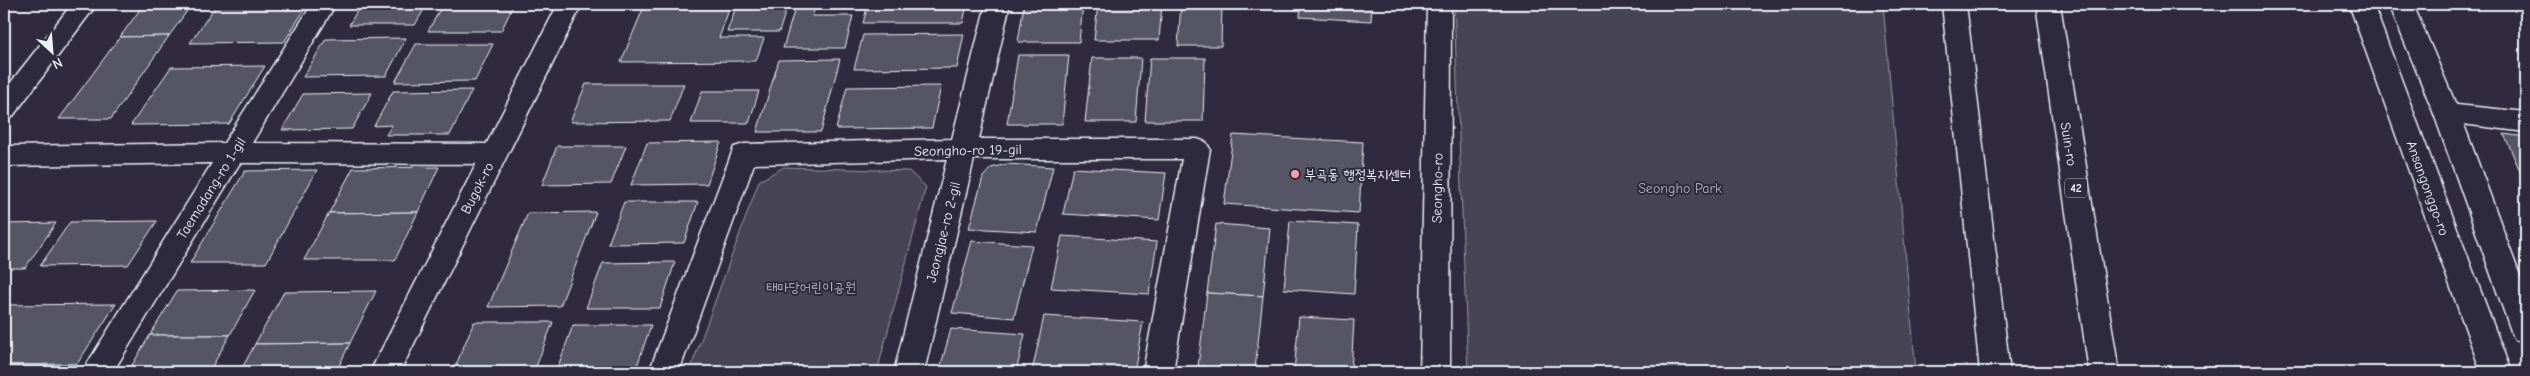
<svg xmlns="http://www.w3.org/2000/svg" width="2530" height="376" viewBox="0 0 2530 376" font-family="'Comic Neue','Poor Story',sans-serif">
<rect width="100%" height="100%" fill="#2f2a3d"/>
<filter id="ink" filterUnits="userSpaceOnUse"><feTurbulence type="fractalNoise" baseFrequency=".02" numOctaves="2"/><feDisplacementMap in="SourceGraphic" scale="10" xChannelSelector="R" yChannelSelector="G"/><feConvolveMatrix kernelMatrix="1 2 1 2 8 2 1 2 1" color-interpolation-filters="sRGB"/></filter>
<g filter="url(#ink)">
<!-- green -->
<g fill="#464455" stroke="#979aa6">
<polygon points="1454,4 1883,4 1916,372 1468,372"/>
<polygon points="784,167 909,171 926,187 877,372 690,370 759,181"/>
</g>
<!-- building -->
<g fill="#575565" stroke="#e8f1f8">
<polygon points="144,4 192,4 169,36 120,37"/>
<polygon points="217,4 308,4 284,42 190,43"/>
<polygon points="361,4 427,4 415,25 349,25"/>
<polygon points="443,4 514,4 501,31 428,31"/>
<polygon points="645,4 731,4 719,38 764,38 756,61 621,62"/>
<polygon points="737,4 788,4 779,32 727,32"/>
<polygon points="868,4 967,4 963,23 863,23"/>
<polygon points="1024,4 1083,4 1079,42 1018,42"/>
<polygon points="1098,4 1162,4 1159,40 1094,40"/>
<polygon points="1181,4 1222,4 1221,46 1178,46"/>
<polygon points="1301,4 1372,4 1371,21 1300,17"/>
<polygon points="795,8 815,8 812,16 853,16 845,48 783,48"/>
<polygon points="964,34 957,68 854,69 863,35"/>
<polygon points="169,36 111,119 59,119 120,37"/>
<polygon points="406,38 386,76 303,77 326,39"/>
<polygon points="416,44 493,44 475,81 395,82"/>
<polygon points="1018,55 1069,55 1062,124 1007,124"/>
<polygon points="1092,58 1141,58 1136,122 1085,122"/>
<polygon points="1150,58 1205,58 1203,121 1145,121"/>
<polygon points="840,59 821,132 757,132 779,60"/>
<polygon points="265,66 229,124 131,125 171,67"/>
<polygon points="586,84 684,84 670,121 570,122"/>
<polygon points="941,86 932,128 836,129 847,87"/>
<polygon points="472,90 450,135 386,135 392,125 374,126 393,91"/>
<polygon points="702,91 759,91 749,123 691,123"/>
<polygon points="372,93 352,129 282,130 303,94"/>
<polygon points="2504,134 2526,137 2526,185"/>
<polygon points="1233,135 1363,142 1359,213 1224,204"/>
<polygon points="721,142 707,184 631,185 647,143"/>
<polygon points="557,146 626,146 611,184 542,185"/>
<polygon points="1007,164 1053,167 1037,232 969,228 983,177 991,168"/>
<polygon points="439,167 418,212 329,213 353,168"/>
<polygon points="1073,168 1166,173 1159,220 1063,214"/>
<polygon points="317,170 266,263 190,263 245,171"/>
<polygon points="624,202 698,202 684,243 608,244"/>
<polygon points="418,212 395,260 304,260 329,213"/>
<polygon points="596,212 560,306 488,307 528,213"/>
<polygon points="157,221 128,265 40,266 70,222"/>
<polygon points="1290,221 1358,225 1354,294 1284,289"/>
<polygon points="56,223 25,268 4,268 4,224"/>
<polygon points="1216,224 1270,228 1263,296 1207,293"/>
<polygon points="1062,236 1157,242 1149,294 1051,288"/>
<polygon points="972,241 1032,245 1014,318 952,313"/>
<polygon points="675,262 660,308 586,308 603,263"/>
<polygon points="255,290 230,335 150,335 177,291"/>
<polygon points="376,291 350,343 255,344 284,292"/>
<polygon points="1207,293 1263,296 1255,370 1198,366"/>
<polygon points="116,304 77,364 4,365 4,305"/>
<polygon points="1044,316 1143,322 1134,372 1032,372"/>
<polygon points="1299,317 1354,320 1351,372 1294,372"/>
<polygon points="474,322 553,322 534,372 453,372"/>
<polygon points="573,325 651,325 635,372 556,372"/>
<polygon points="951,329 1025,334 1016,372 939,372"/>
<polygon points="150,335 230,335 209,372 128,372"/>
<polygon points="350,343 336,372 240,372 255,344"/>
<polygon points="77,364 72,372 4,372 4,365"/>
</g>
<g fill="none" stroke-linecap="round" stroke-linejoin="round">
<defs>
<g id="minor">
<polygon points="312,4 336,4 252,143 494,144 504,147 507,154 504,161 494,164 240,163 113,372 82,372 212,163 4,166 4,146 224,143"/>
<polygon points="986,4 1010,4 979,139 1197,139 1206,142 1210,149 1173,372 1143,372 1182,159 974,159 924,372 894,372 947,159 754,164 679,372 649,372 734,147 744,144 952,139"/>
<polygon points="2447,104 2526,112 2526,132 2438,121 2434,114 2438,107"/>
</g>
<g id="tertiary">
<polygon points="72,4 97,4 13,116 4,118 4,91"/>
<polygon points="558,4 582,4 400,372 370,372"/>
<polygon points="1427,4 1451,4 1450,372 1420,372"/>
<polygon points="2349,4 2373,4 2511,372 2481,372"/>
<polygon points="2389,4 2413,4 2460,114 2526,292 2526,343 2515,340 2511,331 2434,114"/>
</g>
<g id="primary">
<polygon points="1942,4 1966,4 2010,372 1980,372"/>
<polygon points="2036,4 2060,4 2119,372 2089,372"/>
</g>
</defs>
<!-- minor casing -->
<use href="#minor" stroke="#e8f1f8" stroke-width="3"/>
<!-- tertiary casing -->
<use href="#tertiary" stroke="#e8f1f8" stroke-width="3"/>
<!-- primary casing -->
<use href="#primary" stroke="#e8f1f8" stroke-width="3"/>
<!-- minor -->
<use href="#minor" fill="#2f2a3d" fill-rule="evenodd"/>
<!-- tertiary -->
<use href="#tertiary" fill="#2f2a3d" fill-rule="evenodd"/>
<!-- primary -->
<use href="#primary" fill="#2f2a3d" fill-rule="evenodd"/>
</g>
</g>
<!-- markers -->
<circle fill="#ff9aa2" stroke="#2f2a3d" stroke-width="2" cx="1295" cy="174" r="5"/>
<g text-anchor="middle" stroke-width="4" stroke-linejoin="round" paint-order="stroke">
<!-- shield labels -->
<rect fill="#2f2a3d" stroke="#b0b5c0" stroke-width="1" x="2065" y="178.5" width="22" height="19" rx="4"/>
<g font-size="12" font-weight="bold" fill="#e8f1f8">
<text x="2076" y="192">42</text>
</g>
<!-- street labels -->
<g font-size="14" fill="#e8f1f8" stroke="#2f2a3d">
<text transform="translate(2069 144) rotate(81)" y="5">Suin-ro</text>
<text transform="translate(968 150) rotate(-1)" y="5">Seongho-ro 19-gil</text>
<text transform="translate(211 188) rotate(-58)" y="5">Taemadang-ro 1-gil</text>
<text transform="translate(477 188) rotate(-63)" y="5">Bugok-ro</text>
<text transform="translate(1437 188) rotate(-89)" y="5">Seongho-ro</text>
<text transform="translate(2428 188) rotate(70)" y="5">Ansangonggo-ro</text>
<text transform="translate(943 232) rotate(-76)" y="5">Jeongjae-ro 2-gil</text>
</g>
<!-- poi labels -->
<g font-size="14" fill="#e8f1f8" stroke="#2f2a3d" text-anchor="start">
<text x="1305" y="179">부곡동 행정복지센터</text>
</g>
<!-- park labels -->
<g font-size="14" fill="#afb4bf" stroke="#2f2a3d">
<text x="1680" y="193">Seongho Park</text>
<text x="811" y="292">태마당어린이공원</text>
</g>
</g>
<!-- margin -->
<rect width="2530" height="376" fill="none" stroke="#2f2a3d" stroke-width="20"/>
<rect x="10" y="10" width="2510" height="356" fill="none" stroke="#e8f1f8" stroke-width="2" filter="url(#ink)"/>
<!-- north arrow -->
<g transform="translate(52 52) rotate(154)" stroke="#2f2a3d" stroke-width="4" paint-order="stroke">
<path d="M0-4L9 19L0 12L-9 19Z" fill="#e8f1f8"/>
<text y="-8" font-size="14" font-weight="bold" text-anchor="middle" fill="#e8f1f8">N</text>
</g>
</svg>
